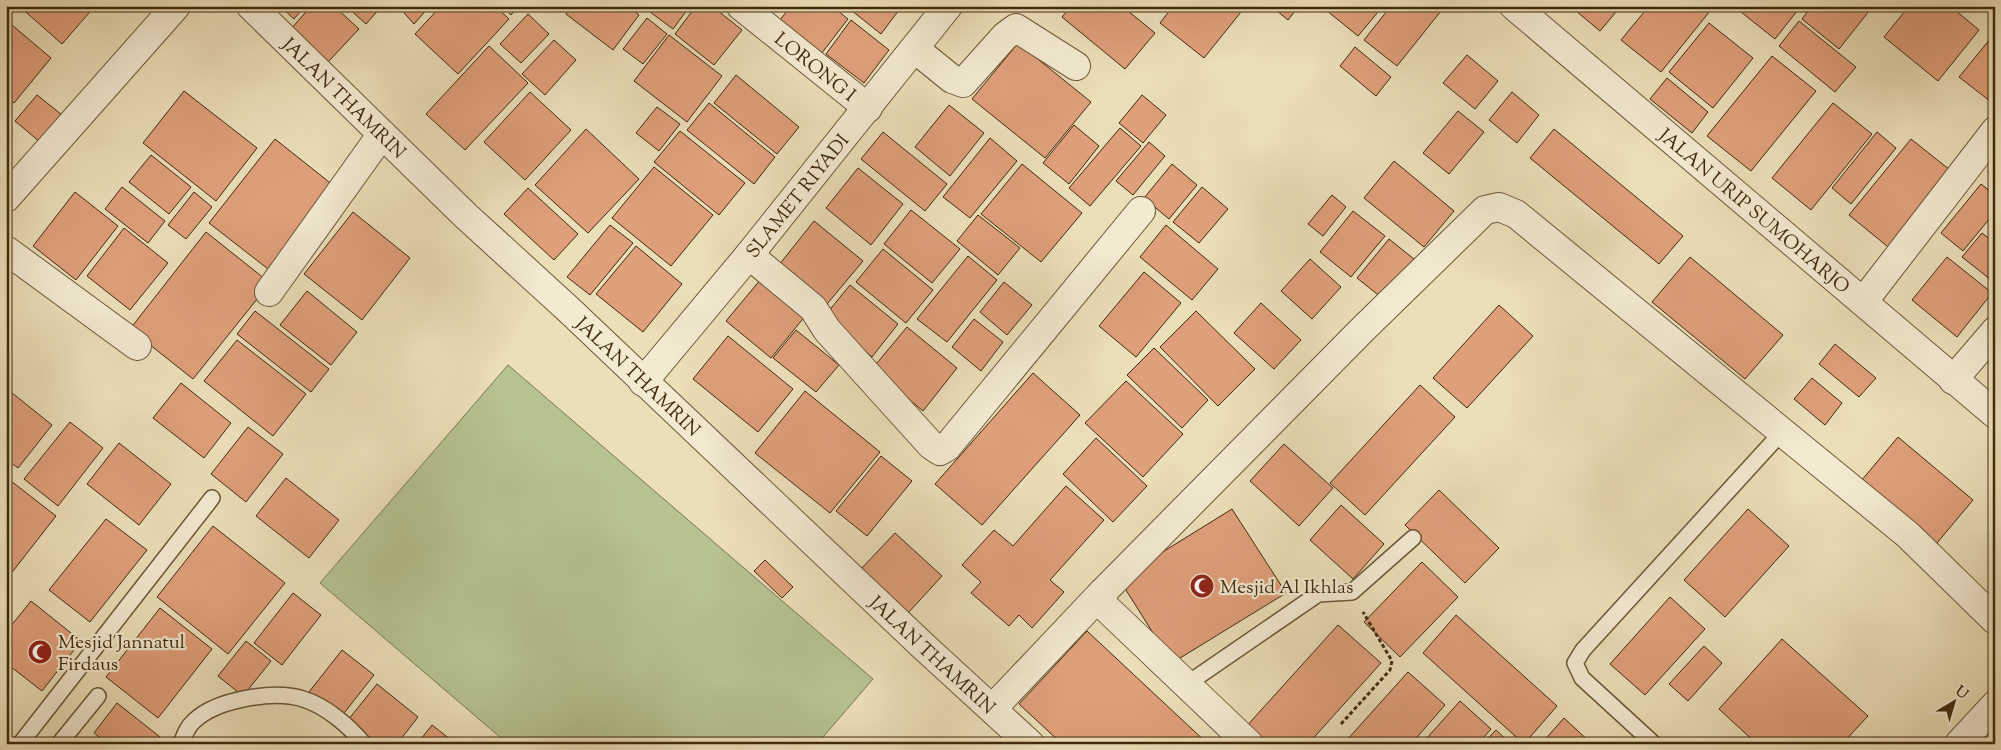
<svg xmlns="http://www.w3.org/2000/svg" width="2001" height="750" viewBox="0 0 2001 750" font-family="'Sorts Mill Goudy',serif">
<rect width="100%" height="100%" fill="#ebdfb8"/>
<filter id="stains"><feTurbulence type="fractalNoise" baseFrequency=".004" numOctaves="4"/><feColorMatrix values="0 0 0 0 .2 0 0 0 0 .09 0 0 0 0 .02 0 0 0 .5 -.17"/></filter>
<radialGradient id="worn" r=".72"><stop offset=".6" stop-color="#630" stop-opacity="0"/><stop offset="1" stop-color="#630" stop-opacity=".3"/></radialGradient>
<!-- green -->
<polygon fill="#b6c290" stroke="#7b764e" points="508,365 873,679 817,744 508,744 320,583"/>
<!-- building -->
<g fill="#df9f7b" stroke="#402a0c">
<polygon points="19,6 95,6 62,44"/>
<polygon points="280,6 305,6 294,19"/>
<polygon points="311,6 334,6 359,29 328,62 291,29"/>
<polygon points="346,6 382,6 366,24"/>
<polygon points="398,6 430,6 414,24"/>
<polygon points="441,6 495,6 509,19 458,74 415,34"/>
<polygon points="502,6 519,6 511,15"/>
<polygon points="571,6 627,6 639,15 613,50 566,14"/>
<polygon points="655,6 690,6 673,29 650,12"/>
<polygon points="696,6 712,6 742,30 714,65 675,34"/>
<polygon points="791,6 832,6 848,19 818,58 776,25"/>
<polygon points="846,6 902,6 881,34"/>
<polygon points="1071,6 1122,6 1155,33 1125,69 1062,17"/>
<polygon points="1173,6 1233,6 1241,12 1204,58 1160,23"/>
<polygon points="1271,6 1299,6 1288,20"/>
<polygon points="1321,6 1383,6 1358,36"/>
<polygon points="1391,6 1445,6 1397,66 1364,40"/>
<polygon points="1570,6 1621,6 1600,31"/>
<polygon points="1649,6 1714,6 1661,72 1621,40"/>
<polygon points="1745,6 1801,6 1775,39 1741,12"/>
<polygon points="1812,6 1873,6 1839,49 1802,19"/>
<polygon points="1909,6 1950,6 1979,30 1938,81 1884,37"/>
<polygon points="528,14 549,34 521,63 500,44"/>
<polygon points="647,18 667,34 643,64 623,49"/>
<polygon points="6,20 51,58 14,103 6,97"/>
<polygon points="851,20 889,50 864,83 826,54"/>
<polygon points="1799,21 1856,67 1835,92 1779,46"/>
<polygon points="1709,23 1753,58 1713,108 1669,72"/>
<polygon points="1995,33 1995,105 1959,77"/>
<polygon points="669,35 722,76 687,122 634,81"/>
<polygon points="554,40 576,60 545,95 522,74"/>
<polygon points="1018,43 1091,102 1045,158 972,99"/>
<polygon points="489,46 528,83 465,150 426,114"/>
<polygon points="1355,47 1391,77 1376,96 1340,66"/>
<polygon points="1467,55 1498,81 1475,109 1443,83"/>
<polygon points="1772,56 1816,91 1751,171 1707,136"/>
<polygon points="736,75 799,127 777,154 714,103"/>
<polygon points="1667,78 1708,112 1692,133 1650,99"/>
<polygon points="184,91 257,148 216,201 143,143"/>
<polygon points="530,92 571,130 525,180 484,142"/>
<polygon points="1512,92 1539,115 1517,143 1489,120"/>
<polygon points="37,95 62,115 40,142 15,121"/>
<polygon points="1142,95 1166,115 1143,143 1119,123"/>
<polygon points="709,103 775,157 754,184 687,130"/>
<polygon points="1833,103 1872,134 1811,210 1772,178"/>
<polygon points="949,105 984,133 950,176 915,147"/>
<polygon points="657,107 680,124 659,151 636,133"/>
<polygon points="1458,111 1484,132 1449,174 1423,153"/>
<polygon points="1074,125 1099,146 1069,184 1043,163"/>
<polygon points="1120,128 1141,146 1090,206 1069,188"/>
<polygon points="586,129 639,179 588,233 535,185"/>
<polygon points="1554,129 1683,236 1659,264 1530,158"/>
<polygon points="680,131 745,183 719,215 654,162"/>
<polygon points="883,132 947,184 925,211 861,159"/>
<polygon points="1877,132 1896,148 1851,204 1832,188"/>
<polygon points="990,138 1017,161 970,218 943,197"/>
<polygon points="275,139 334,186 268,269 209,223"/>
<polygon points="1911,139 1955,174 1893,251 1849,215"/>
<polygon points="1149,142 1165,156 1133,195 1116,181"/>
<polygon points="151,155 191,187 169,214 129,182"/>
<polygon points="1394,161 1454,211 1424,247 1364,198"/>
<polygon points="1022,164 1082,213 1041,262 981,214"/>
<polygon points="1172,164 1197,185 1169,219 1144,198"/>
<polygon points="654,167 713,215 671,266 612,218"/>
<polygon points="858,168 903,204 871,245 826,208"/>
<polygon points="1981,184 1995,195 1995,212 1963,251 1941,233"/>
<polygon points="122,187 165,221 148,243 105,209"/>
<polygon points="1202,187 1228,209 1199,243 1173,222"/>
<polygon points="528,188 578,234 554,260 504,214"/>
<polygon points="75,192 118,226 76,280 33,246"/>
<polygon points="194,192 212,207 186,239 168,225"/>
<polygon points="1332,195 1346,207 1323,236 1308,224"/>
<polygon points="911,210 960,249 932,283 884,244"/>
<polygon points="1353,211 1385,236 1351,277 1320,252"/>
<polygon points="353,212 410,258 362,320 304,274"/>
<polygon points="978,215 1020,248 998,275 957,241"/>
<polygon points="814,221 863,261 827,304 779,265"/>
<polygon points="610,225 633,243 590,295 567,277"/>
<polygon points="1166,225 1218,269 1192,300 1140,257"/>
<polygon points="124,228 168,263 130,310 87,276"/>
<polygon points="206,232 270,283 193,379 130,329"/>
<polygon points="1982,233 1995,243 1995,283 1962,257"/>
<polygon points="1389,239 1414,259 1382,298 1357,278"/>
<polygon points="636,246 682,284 643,332 596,294"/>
<polygon points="883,249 933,290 906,323 856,282"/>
<polygon points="968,256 997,280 947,342 917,319"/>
<polygon points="1690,257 1783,335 1745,379 1652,302"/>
<polygon points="1947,257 1992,293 1957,337 1912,300"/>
<polygon points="1310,259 1341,287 1312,319 1281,291"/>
<polygon points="1144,272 1181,303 1136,357 1099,326"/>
<polygon points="761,279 806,315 771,358 726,321"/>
<polygon points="1004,282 1032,305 1007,335 980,312"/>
<polygon points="850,285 898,324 872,357 823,318"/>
<polygon points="307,291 357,332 331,365 280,325"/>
<polygon points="1261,303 1301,340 1274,369 1234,333"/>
<polygon points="1499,305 1533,336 1467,408 1433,378"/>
<polygon points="255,311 329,369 311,392 237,334"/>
<polygon points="1196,311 1255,369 1218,406 1160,347"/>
<polygon points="974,319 1003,342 981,371 952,347"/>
<polygon points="907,327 957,368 923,411 872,369"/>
<polygon points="796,330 839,365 816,392 773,358"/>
<polygon points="728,336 793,389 758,432 693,379"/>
<polygon points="237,340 306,394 273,436 204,381"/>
<polygon points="1835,344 1876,378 1859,397 1819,364"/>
<polygon points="1154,348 1208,400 1182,428 1127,375"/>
<polygon points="1033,373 1080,415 982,525 935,484"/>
<polygon points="1812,378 1842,403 1825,425 1794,399"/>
<polygon points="1126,381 1183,434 1143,477 1085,423"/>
<polygon points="181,383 231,423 204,458 153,418"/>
<polygon points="1420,385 1455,417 1365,515 1330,483"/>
<polygon points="6,388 52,425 18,468 6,459"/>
<polygon points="805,391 880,452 830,513 755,453"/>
<polygon points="70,422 103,448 58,506 24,479"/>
<polygon points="248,427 283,454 246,502 211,474"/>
<polygon points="1898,437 1973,500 1937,543 1861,481"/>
<polygon points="1096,438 1147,486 1113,522 1063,474"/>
<polygon points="119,443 171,484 139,525 87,484"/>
<polygon points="1284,444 1333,488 1299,526 1250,481"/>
<polygon points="881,456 912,481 867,536 836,511"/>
<polygon points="286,478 339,520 309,558 256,516"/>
<polygon points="11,481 56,516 6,580 6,488"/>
<polygon points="1066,486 1104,520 1050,580 1064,592 1032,628 1019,615 1009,626 971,593 981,582 962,565 994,530 1013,546"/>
<polygon points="1439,490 1499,548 1465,583 1405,525"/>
<polygon points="1341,505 1384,544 1353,579 1310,540"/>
<polygon points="1232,509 1286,593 1172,663 1119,579"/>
<polygon points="1748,509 1789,546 1725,617 1684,580"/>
<polygon points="106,519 147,550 90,622 49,590"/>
<polygon points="213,526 285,583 228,654 157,597"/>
<polygon points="895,533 942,576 908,613 861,569"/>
<polygon points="765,560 793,587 782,598 754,571"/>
<polygon points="1422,562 1458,597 1400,657 1364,622"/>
<polygon points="293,593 321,615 282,665 254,643"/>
<polygon points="1670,597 1705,629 1645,695 1610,664"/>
<polygon points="31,601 81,641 42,691 6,663 6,632"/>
<polygon points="160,608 212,649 158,718 106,677"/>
<polygon points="1456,615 1557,706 1524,744 1423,653"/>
<polygon points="1338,625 1381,663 1308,744 1261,744 1244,729"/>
<polygon points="1087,631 1208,744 1062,744 1019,704"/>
<polygon points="1782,639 1868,716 1842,744 1757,744 1719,709"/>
<polygon points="246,641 271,661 243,696 218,676"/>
<polygon points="1704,646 1722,663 1688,701 1669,684"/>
<polygon points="342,650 374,675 341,717 309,692"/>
<polygon points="1408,672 1445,705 1411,744 1348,744 1346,741"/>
<polygon points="377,684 418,717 397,744 378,744 348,720"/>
<polygon points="1460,701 1491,729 1478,744 1431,744 1426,739"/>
<polygon points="117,703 160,737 155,744 108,744 94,733"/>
<polygon points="1564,718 1592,744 1541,744"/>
<polygon points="432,725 456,744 417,744"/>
<polygon points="1496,730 1511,744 1483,744"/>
</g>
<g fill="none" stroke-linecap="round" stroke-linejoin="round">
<defs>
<g id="service">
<polyline points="1187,684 1318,594 1352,592 1413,538"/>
<polyline points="20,744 212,498"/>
<polyline points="59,744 98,696"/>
<path d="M181 744C184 736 187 727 194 721 217 699 274 690 303 699 326 706 349 726 364 744"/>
<polyline points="1654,744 1582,678 1575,663 1583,650 1782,432"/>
</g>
<g id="minor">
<path id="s1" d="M251 6 466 216 568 309 921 644 1030 744"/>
<path id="s2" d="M741 6 868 108"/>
<path id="s3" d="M1514 6 1995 414"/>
<polyline points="915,49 952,79 963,83 1005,36 1016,28 1076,66"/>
<polyline points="6,198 176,6"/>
<polyline points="6,250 137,346"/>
<polyline points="749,255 813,308 827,330 931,445 940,451 947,447 1141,211"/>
<polyline points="269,292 382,134"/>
<polyline points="1863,302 1995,131"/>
<polyline points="1953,380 1995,331"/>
<path id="s4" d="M643 382 749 255 948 6"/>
<polyline points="993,708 1102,593"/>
<polyline points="1249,744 1101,603 1102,593 1363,329 1485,210 1499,207 1516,214 1908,535 1995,620"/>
<polyline points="1959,744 1995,705"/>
</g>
</defs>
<!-- service casing -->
<use href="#service" stroke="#6b5737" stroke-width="18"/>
<!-- minor casing -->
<use href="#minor" stroke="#6b5737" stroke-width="30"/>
<!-- path -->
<polyline stroke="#402a0c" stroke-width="3" stroke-dasharray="4 2.5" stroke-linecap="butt" points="1341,724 1390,670 1392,661 1363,612"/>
<!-- service -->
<use href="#service" stroke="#f2ead1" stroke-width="15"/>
<!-- minor -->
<use href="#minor" stroke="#f2ead1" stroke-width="28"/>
</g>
<!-- icons -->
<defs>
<symbol id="mosque-disc" viewBox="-11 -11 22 22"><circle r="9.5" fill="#8f2418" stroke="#f2ead1"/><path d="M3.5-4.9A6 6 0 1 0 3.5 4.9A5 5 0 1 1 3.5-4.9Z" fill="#fff"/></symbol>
</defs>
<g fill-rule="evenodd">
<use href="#mosque-disc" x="1188" y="572" width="28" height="28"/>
<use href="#mosque-disc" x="26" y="638" width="28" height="28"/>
</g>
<g text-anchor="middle" stroke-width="4.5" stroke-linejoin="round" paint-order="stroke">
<!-- street labels -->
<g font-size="19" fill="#402a0c" stroke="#f2ead1">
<text dy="7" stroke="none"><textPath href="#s2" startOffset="96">LORONG I</textPath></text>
<text dy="7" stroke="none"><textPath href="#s1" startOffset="131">JALAN THAMRIN</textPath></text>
<text dy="7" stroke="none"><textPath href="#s4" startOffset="242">SLAMET RIYADI</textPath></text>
<text dy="7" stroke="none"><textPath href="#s3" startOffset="316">JALAN URIP SUMOHARJO</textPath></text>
<text dy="7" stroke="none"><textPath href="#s1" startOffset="536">JALAN THAMRIN</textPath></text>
<text dy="7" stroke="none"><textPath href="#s1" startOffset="941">JALAN THAMRIN</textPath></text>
</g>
<!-- poi labels -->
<g font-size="19" fill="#402a0c" stroke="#f2ead1" text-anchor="start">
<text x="1220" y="593">Mesjid Al Ikhlas</text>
<text x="58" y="648">Mesjid Jannatul<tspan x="58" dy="22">Firdaus</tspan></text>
</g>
</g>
<!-- margin -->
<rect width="2001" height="750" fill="none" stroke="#ebdfb8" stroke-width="25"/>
<rect x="8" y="8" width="1986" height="735" fill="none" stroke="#402a0c" stroke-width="2.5"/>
<rect x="12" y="12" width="1976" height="725" fill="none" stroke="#402a0c"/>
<!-- north arrow -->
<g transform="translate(1954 702) rotate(38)" stroke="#f2ead1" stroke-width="4" paint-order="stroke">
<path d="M0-4L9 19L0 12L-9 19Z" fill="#402a0c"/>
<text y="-8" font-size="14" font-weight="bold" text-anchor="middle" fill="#402a0c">U</text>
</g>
<rect width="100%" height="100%" filter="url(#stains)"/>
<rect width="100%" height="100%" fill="url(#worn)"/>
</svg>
